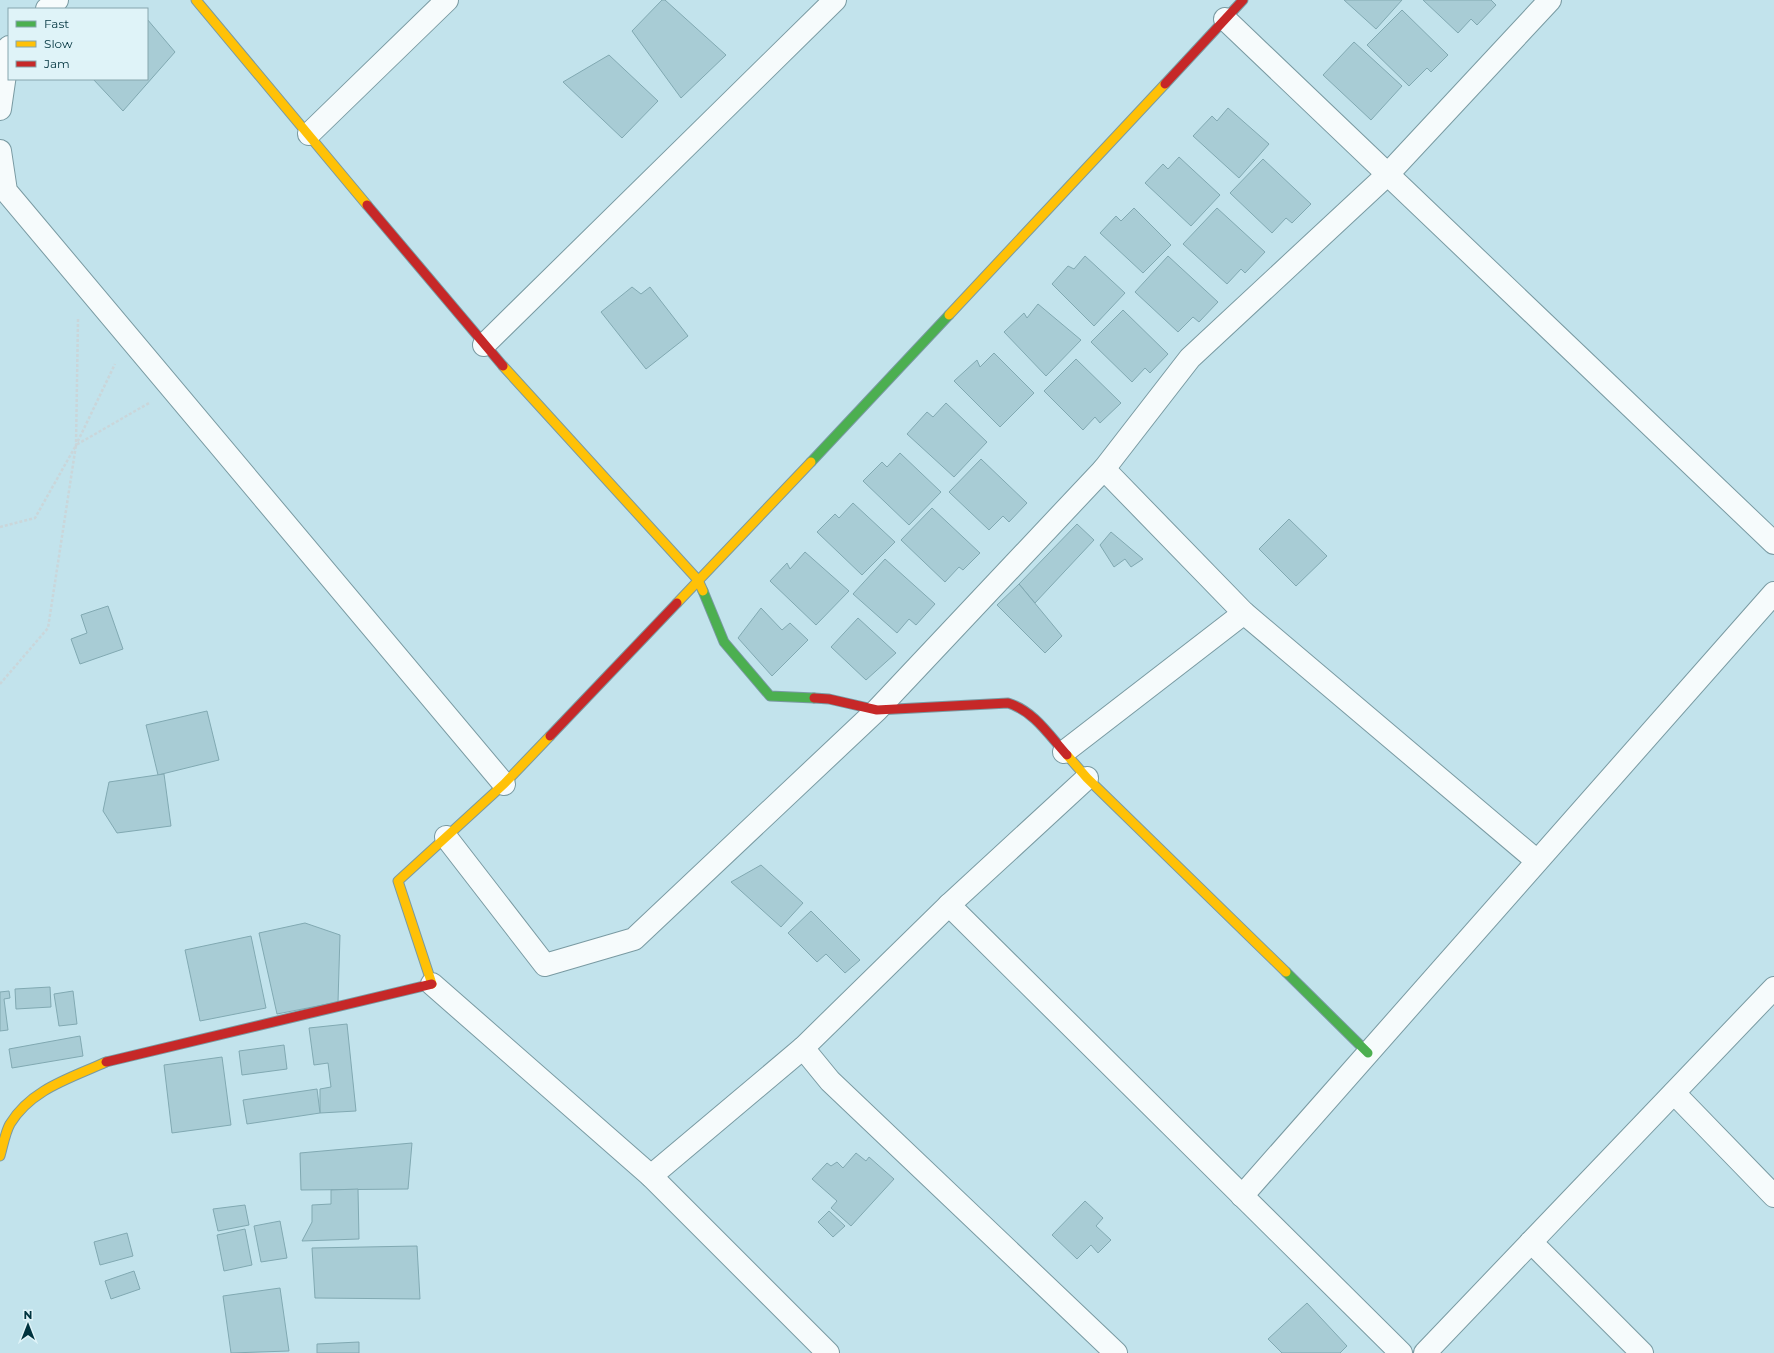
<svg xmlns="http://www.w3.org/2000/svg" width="1774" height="1353" viewBox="0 0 1774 1353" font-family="Montserrat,sans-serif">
<rect width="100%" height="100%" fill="#c2e3ec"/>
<!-- building -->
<g fill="#a8ccd5" stroke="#81a9b2">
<polygon points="662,0 665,0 726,55 681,98 632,31"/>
<polygon points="1344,0 1402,0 1376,29"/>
<polygon points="1423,0 1491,0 1496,5 1477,25 1471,19 1458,33"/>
<polygon points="1402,10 1448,55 1431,72 1427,68 1409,86 1367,45"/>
<polygon points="147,19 175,52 123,111 93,79 147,79"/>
<polygon points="1354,42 1402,86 1371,120 1323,75"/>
<polygon points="609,55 658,101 622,138 563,82"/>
<polygon points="1228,108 1269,144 1239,178 1193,136 1212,116 1217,121"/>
<polygon points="1179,157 1220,195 1191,226 1145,183 1163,164 1168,169"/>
<polygon points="1263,159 1311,204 1292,223 1286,218 1272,233 1230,193"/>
<polygon points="1134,208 1171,245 1143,273 1100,233 1116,216 1121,221"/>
<polygon points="1217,208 1265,252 1245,273 1241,269 1227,284 1183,244"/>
<polygon points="1085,256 1125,293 1094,326 1052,284 1068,266 1074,269"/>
<polygon points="1168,256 1218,302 1199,322 1193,317 1178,332 1135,292"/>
<polygon points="632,287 641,294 650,287 688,336 646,369 601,312"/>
<polygon points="1038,304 1081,340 1046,376 1004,332 1024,313 1027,318"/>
<polygon points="1123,310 1168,354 1150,373 1145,368 1132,382 1091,342"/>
<polygon points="994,353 1034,393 1000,427 954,381 977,360 980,367"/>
<polygon points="1076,359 1121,403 1100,423 1095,417 1083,430 1044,391"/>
<polygon points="946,403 987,442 954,477 907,434 927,412 933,417"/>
<polygon points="900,453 941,492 909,525 863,481 882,462 887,467"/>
<polygon points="981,459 1027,503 1009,522 1003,516 989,530 949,492"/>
<polygon points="853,503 895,542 862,575 817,532 835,514 839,518"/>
<polygon points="932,508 980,553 963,570 959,567 945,582 901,540"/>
<polygon points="1289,519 1327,556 1296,586 1259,549"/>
<polygon points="1077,524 1094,540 1035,603 1019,584"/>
<polygon points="1111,532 1143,559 1131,567 1125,559 1114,567 1100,545"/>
<polygon points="805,552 849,591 816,625 770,581 787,563 790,569"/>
<polygon points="885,559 935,604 916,625 909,619 897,633 853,594"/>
<polygon points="1019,584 1062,636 1045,653 997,605"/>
<polygon points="108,606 123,649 80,664 71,639 87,633 81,615"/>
<polygon points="761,608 782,630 790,623 808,640 772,676 738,638"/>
<polygon points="858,618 896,653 866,680 831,647"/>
<polygon points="207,711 219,760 158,775 146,725"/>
<polygon points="164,774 171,826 117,833 103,811 109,782"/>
<polygon points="761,865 803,903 781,927 731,882"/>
<polygon points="811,911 860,960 845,973 826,954 817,962 788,933"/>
<polygon points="305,923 340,935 338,1002 277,1014 259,933"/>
<polygon points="251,936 266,1008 200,1021 185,950"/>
<polygon points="50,987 51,1007 16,1009 15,989"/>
<polygon points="9,991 10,998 4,999 8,1030 0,1031 0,992"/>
<polygon points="73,991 77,1024 59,1026 54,994"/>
<polygon points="347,1024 356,1111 320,1113 320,1089 331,1087 328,1063 314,1065 309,1028"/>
<polygon points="80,1036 83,1056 12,1068 9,1049"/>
<polygon points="284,1045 287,1069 242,1075 239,1051"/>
<polygon points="222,1057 231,1125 172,1133 164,1065"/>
<polygon points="317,1089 320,1113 247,1124 243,1100"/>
<polygon points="412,1143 408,1189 301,1190 300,1153"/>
<polygon points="856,1153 866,1161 869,1157 894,1179 851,1226 831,1208 837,1201 812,1179 827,1163 831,1166 837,1162 843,1168"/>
<polygon points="358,1189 359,1239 302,1241 312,1222 312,1205 331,1204 331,1190"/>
<polygon points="1085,1201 1103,1218 1096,1226 1111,1240 1098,1253 1091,1245 1077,1259 1052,1235"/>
<polygon points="245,1205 249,1225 218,1231 213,1209"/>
<polygon points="829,1211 845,1226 833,1237 818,1222"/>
<polygon points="280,1221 287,1258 261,1262 254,1226"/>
<polygon points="245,1229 252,1265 224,1271 217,1235"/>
<polygon points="127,1233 133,1256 100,1265 94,1242"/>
<polygon points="417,1246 420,1299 315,1298 312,1248"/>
<polygon points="134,1271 140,1289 111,1299 105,1281"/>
<polygon points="280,1288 289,1351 231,1353 223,1296"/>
<polygon points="1307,1303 1347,1346 1340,1353 1282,1353 1268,1339"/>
<polygon points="359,1342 359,1353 317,1353 317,1344"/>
</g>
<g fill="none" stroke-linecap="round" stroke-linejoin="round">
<defs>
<g id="street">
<polyline points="47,9 57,0"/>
<polyline points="1225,19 1774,543"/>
<polyline points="0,109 9,47"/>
<polyline points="309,134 447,0"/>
<polyline points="0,151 6,191 504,784"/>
<polyline points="484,345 835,0"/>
<polyline points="1104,469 1244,613"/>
<polyline points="1064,752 1244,613 1537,861"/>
<polyline points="446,837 545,965 634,939 877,710 1104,469 1190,358 1388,174 1550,0"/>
<polyline points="949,905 1401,1353"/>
<polyline points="432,984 651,1176 828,1353"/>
<polyline points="803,1048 830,1081 1116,1353"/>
<polyline points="1674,1093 1774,1196"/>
<polyline points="651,1176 803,1048 949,905 1087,778"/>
<polyline points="1242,1196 1774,593"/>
<polyline points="1531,1242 1642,1353"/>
<polyline points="1425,1353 1774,988"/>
</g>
<g id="fast">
<polyline points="811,462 949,315"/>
<polyline points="703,591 724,642 770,696 814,698"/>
<polyline points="1286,972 1368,1053"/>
</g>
<g id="slow">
<polyline points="196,0 367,205"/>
<polyline points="949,315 1165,84"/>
<polyline points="503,366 698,580 703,591"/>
<polyline points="677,603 811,462"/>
<polyline points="1067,755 1087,778 1286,972"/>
<polyline points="432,984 398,881 504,784 550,736"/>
<path d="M0 1156C3 1146 5 1133 10 1124 31 1089 71 1078 106 1062"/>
</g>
<g id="jam">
<polyline points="1165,84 1243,0"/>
<polyline points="367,205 503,366"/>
<path d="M814 698 829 699 877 710 1008 703C1034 711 1049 735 1067 755"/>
<polyline points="550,736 677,603"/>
<polyline points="106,1062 432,984"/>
</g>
</defs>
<!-- street casing -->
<use href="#street" stroke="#799aa2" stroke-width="24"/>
<!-- fast casing -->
<use href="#fast" stroke="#799aa2" stroke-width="11"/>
<!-- slow casing -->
<use href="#slow" stroke="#799aa2" stroke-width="11"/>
<!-- jam casing -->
<use href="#jam" stroke="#799aa2" stroke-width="11"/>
<!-- path -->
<g stroke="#cad6da" stroke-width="2.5" stroke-dasharray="3 2" stroke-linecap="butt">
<polyline points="78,319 76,445 115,364"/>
<polyline points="0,527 35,518 75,447"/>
<polyline points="0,684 48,628 76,445 149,403"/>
</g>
<!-- street -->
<use href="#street" stroke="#f6fbfc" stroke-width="22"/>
<!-- fast -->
<use href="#fast" stroke="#4caf50" stroke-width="9"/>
<!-- slow -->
<use href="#slow" stroke="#ffc107" stroke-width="9"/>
<!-- jam -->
<use href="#jam" stroke="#c62828" stroke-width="9"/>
</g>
<!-- legend -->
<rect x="8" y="8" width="140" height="72" fill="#dff3f8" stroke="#86a6ae"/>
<rect x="16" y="21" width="20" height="6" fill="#4caf50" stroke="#86a6ae"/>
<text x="44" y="28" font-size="12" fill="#00333e">Fast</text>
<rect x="16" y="41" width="20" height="6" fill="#ffc107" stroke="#86a6ae"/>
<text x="44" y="48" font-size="12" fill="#00333e">Slow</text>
<rect x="16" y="61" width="20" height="6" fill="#c62828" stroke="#86a6ae"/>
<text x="44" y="68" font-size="12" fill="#00333e">Jam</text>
<!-- north arrow -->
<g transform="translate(28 1325)" stroke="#dff3f8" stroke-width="3" paint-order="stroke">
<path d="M0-3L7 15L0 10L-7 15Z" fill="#00333e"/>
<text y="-6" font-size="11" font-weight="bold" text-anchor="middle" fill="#00333e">N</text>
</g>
</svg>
